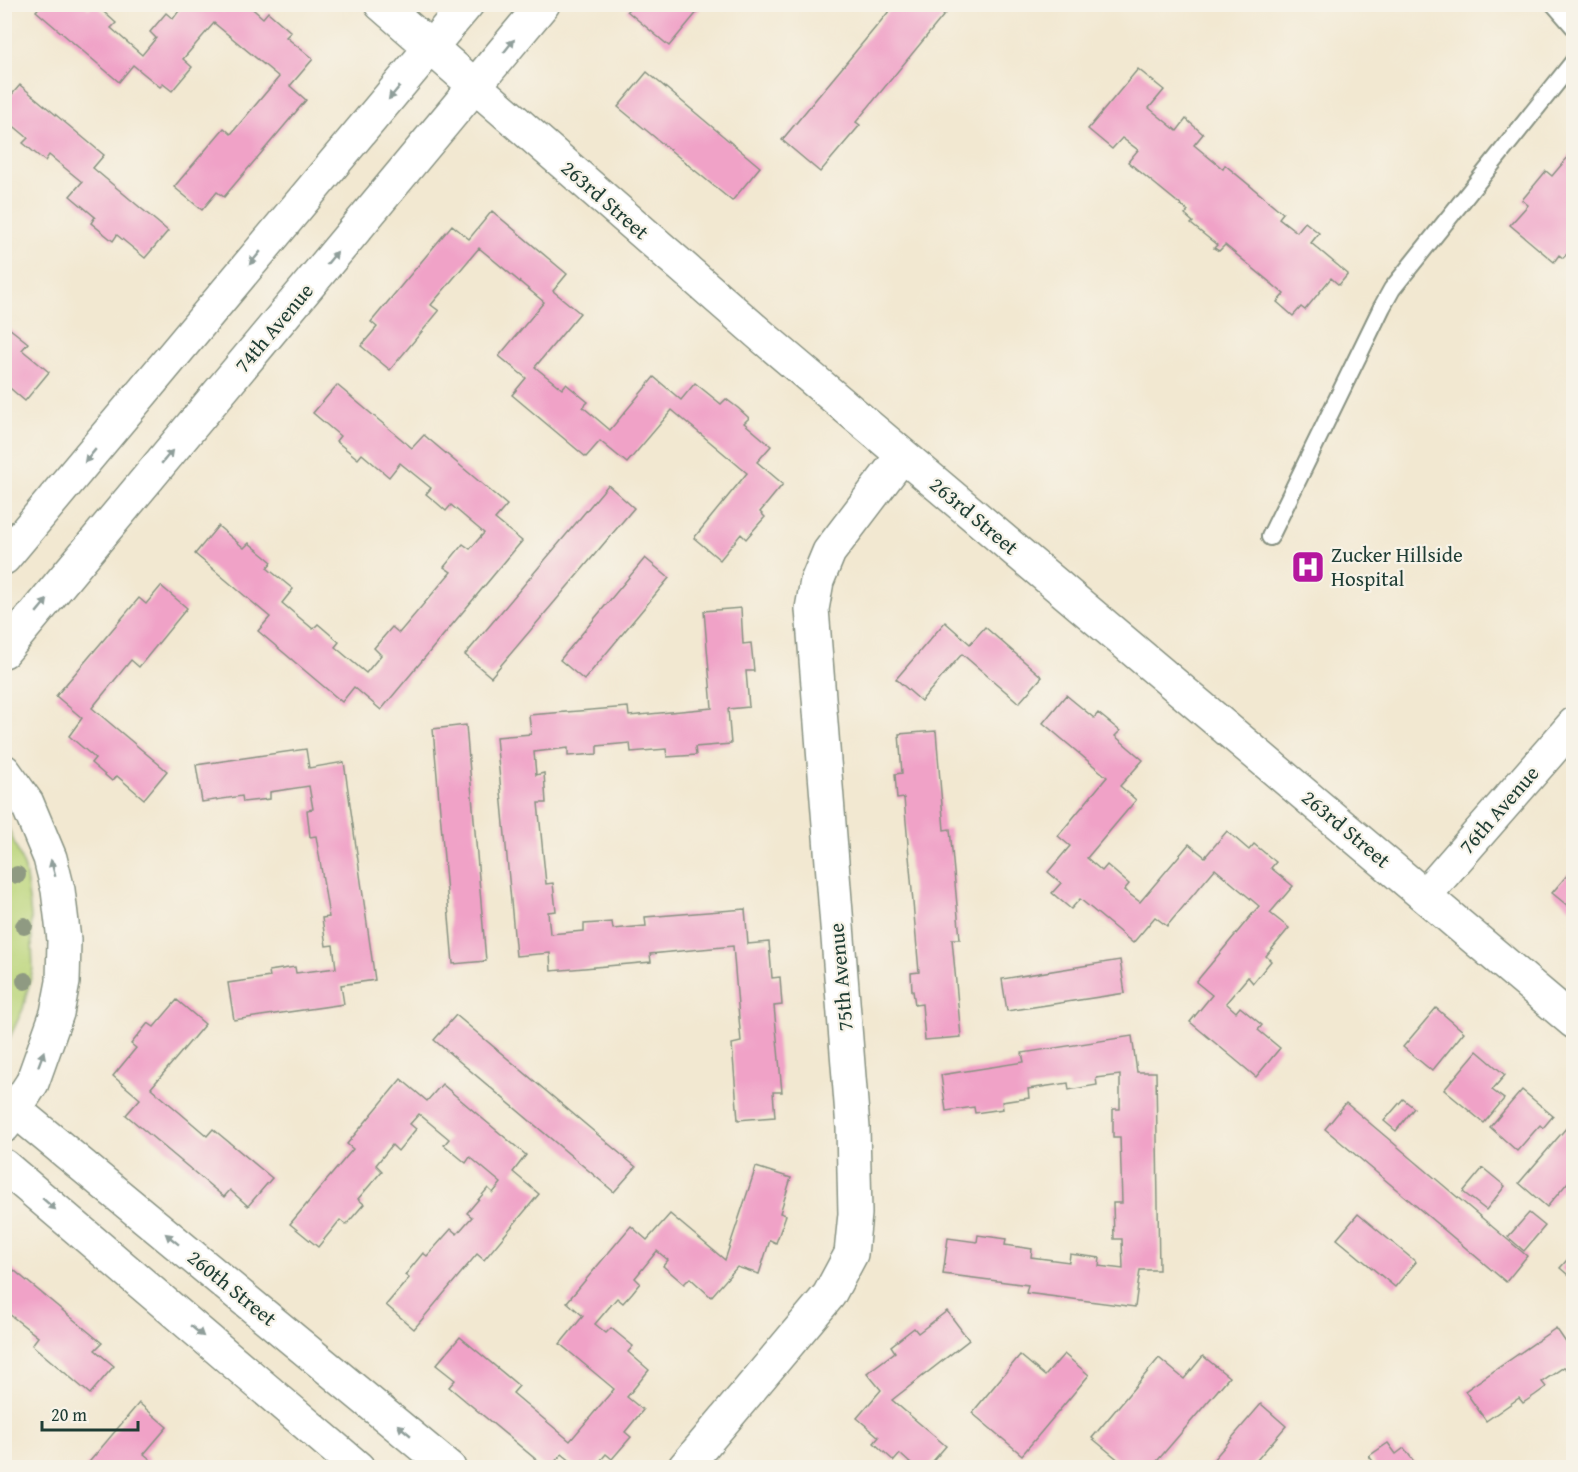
<svg xmlns="http://www.w3.org/2000/svg" width="1578" height="1472" viewBox="0 0 1578 1472" font-family="'Gentium Book Plus',serif">
<rect width="100%" height="100%" fill="#f7f3e8"/>
<filter id="ink" filterUnits="userSpaceOnUse"><feTurbulence type="fractalNoise" baseFrequency=".0167" numOctaves="2"/><feDisplacementMap in="SourceGraphic" scale="12" xChannelSelector="R" yChannelSelector="G"/><feConvolveMatrix kernelMatrix="1 2 1 2 8 2 1 2 1" color-interpolation-filters="sRGB"/></filter>
<filter id="wash" filterUnits="userSpaceOnUse"><feTurbulence type="fractalNoise" baseFrequency=".008" numOctaves="4" result="noise"/><feDisplacementMap in="SourceGraphic" scale="24" xChannelSelector="R" yChannelSelector="G"/><feGaussianBlur stdDeviation="1.35" result="paint"/><feColorMatrix in="noise" values="0 0 0 0 0 0 0 0 0 0 0 0 0 0 0 0 0 1.4 0 .05"/><feComposite in="paint" operator="in"/></filter>
<g filter="url(#wash)">
<rect width="100%" height="100%" fill="#f2e8d1"/>
<!-- green -->
<polygon fill="#bbd57a" stroke="#6d8957" stroke-width="1.5" points="5,820 25,869 31,916 33,969 23,1009 5,1048"/>
<g id="blocks">
<!-- building -->
<g fill="#f0a2c7">
<polygon points="42,4 83,4 89,9 92,4 95,4 116,23 111,28 142,55 156,38 150,32 166,13 173,19 184,4 213,4 223,12 230,4 247,4 263,18 268,12 291,32 286,37 313,59 290,86 306,100 224,197 217,192 202,210 174,187 224,128 231,134 279,77 214,23 183,59 192,67 172,91 163,84 160,87 133,65 119,82 36,11"/>
<polygon points="633,4 704,4 669,46 627,11"/>
<polygon points="895,4 953,4 856,122 860,125 820,172 782,140"/>
<polygon points="1138,69 1164,90 1149,108 1177,131 1186,119 1203,134 1194,145 1223,169 1225,165 1283,213 1279,218 1297,232 1305,222 1319,233 1311,243 1348,274 1339,285 1331,278 1305,310 1301,307 1293,316 1277,302 1284,294 1225,245 1219,251 1214,248 1217,245 1191,224 1193,222 1185,215 1188,211 1128,162 1138,150 1122,138 1112,149 1088,129"/>
<polygon points="647,72 760,167 732,201 618,107"/>
<polygon points="20,85 104,155 93,168 168,231 145,258 117,235 113,241 91,223 95,217 70,196 82,182 49,155 45,161 35,153 23,143 28,138 4,118 4,96 8,99"/>
<polygon points="1574,150 1574,247 1563,258 1559,255 1554,262 1510,225 1528,205 1522,200 1546,171 1552,176"/>
<polygon points="492,211 567,274 553,291 580,313 535,367 562,389 566,384 588,402 583,407 610,430 654,377 681,400 695,383 721,404 726,399 738,408 749,418 744,423 771,446 757,462 783,484 760,512 765,517 757,526 746,539 741,534 720,560 694,538 747,473 672,410 627,463 600,441 586,457 512,395 526,378 499,356 544,302 479,248 431,305 439,311 390,370 361,346 377,327 371,322 452,225 469,239"/>
<polygon points="4,324 28,343 22,350 49,372 25,401 4,383"/>
<polygon points="337,385 412,448 424,435 507,505 495,519 522,541 381,710 354,687 342,702 258,631 270,617 195,554 218,526 244,548 249,543 272,562 267,568 293,589 282,603 313,629 318,624 339,642 335,647 366,673 381,655 374,648 392,627 399,633 451,572 444,567 463,544 470,549 484,533 451,505 446,511 437,503 426,494 431,488 400,463 389,477 362,454 358,459 336,441 340,436 313,413"/>
<polygon points="608,485 634,508 491,677 465,655"/>
<polygon points="645,558 669,578 584,680 560,660"/>
<polygon points="161,586 187,608 139,667 131,660 92,708 167,771 144,799 117,776 112,781 91,763 95,758 69,736 82,718 56,696 139,598 146,604"/>
<polygon points="741,608 743,644 751,643 754,671 746,671 749,707 728,709 731,744 695,747 696,755 667,757 666,749 631,752 630,743 597,746 597,754 568,756 568,748 534,752 536,775 544,773 546,803 538,803 546,884 553,883 556,911 548,912 550,934 584,931 584,924 612,922 613,929 646,926 645,917 745,909 748,944 769,942 772,978 780,977 782,1005 774,1006 782,1092 773,1092 775,1117 738,1120 732,1044 741,1042 733,946 650,954 651,962 551,971 550,953 516,956 496,737 531,734 529,715 628,707 629,716 712,708 704,611"/>
<polygon points="945,622 970,644 985,627 1042,677 1019,703 962,654 921,701 896,679"/>
<polygon points="1066,695 1094,718 1098,713 1120,731 1115,736 1143,760 1120,786 1136,800 1087,858 1102,871 1107,865 1129,884 1124,890 1140,902 1189,844 1205,857 1227,831 1249,850 1254,844 1266,854 1276,862 1271,868 1293,886 1270,913 1289,928 1266,956 1271,961 1253,983 1248,977 1226,1003 1236,1012 1240,1007 1262,1025 1258,1030 1280,1048 1256,1077 1190,1022 1212,995 1196,982 1259,906 1215,869 1167,926 1155,917 1133,943 1080,899 1071,909 1052,893 1061,883 1048,872 1070,846 1058,836 1107,777 1043,723"/>
<polygon points="466,725 486,961 453,964 433,729"/>
<polygon points="936,731 944,830 950,829 955,883 960,939 952,939 961,1037 925,1040 922,1004 915,1005 913,991 912,991 911,973 919,972 904,798 897,799 895,774 902,773 899,734"/>
<polygon points="306,749 309,768 344,762 375,980 341,985 344,1004 234,1020 228,983 270,977 269,971 295,967 296,973 336,968 333,945 326,946 322,918 329,917 316,836 310,837 307,810 313,809 309,786 270,792 270,799 243,802 242,796 202,802 196,765"/>
<polygon points="1574,867 1574,911 1552,893"/>
<polygon points="1120,960 1125,993 1007,1011 1002,979"/>
<polygon points="177,1000 205,1024 151,1088 207,1136 213,1129 272,1178 248,1206 230,1190 224,1197 126,1115 140,1099 113,1076 136,1048 131,1044 148,1023 154,1027"/>
<polygon points="1436,1008 1464,1032 1432,1071 1403,1047"/>
<polygon points="456,1015 636,1167 614,1192 434,1040"/>
<polygon points="1132,1036 1137,1072 1156,1072 1159,1270 1140,1270 1135,1307 1026,1293 1028,1285 943,1274 948,1238 977,1242 978,1235 1006,1239 1005,1245 1032,1249 1031,1257 1069,1262 1070,1254 1100,1258 1099,1266 1123,1269 1122,1239 1114,1239 1113,1203 1122,1203 1120,1137 1113,1137 1113,1109 1120,1109 1120,1075 1096,1078 1097,1085 1069,1090 1068,1083 1028,1089 1029,1098 1002,1102 1003,1109 975,1113 974,1107 946,1111 941,1075 1024,1062 1022,1053"/>
<polygon points="1477,1051 1505,1075 1492,1090 1504,1099 1484,1123 1444,1090"/>
<polygon points="401,1079 427,1101 442,1084 483,1119 526,1155 513,1172 539,1194 484,1260 477,1254 414,1329 386,1305 409,1278 405,1275 423,1253 427,1256 451,1229 457,1234 472,1217 467,1213 488,1188 493,1193 501,1183 470,1157 466,1163 444,1145 449,1139 419,1114 410,1124 416,1129 398,1151 392,1145 376,1165 382,1171 358,1199 364,1204 346,1225 340,1220 318,1247 290,1224 353,1149 347,1144"/>
<polygon points="1522,1090 1553,1116 1543,1128 1540,1125 1517,1151 1490,1127"/>
<polygon points="1403,1099 1414,1108 1396,1131 1384,1121"/>
<polygon points="1346,1103 1527,1256 1506,1282 1325,1129"/>
<polygon points="1567,1127 1574,1132 1574,1175 1547,1207 1519,1183"/>
<polygon points="756,1167 791,1178 780,1213 786,1215 776,1243 770,1240 759,1274 737,1267 711,1297 690,1278 684,1284 663,1266 668,1260 657,1251 635,1278 640,1283 632,1293 623,1303 617,1298 595,1324 606,1333 611,1328 633,1346 628,1352 649,1370 627,1397 643,1410 625,1432 631,1437 612,1459 606,1454 595,1467 578,1467 562,1454 550,1467 545,1467 449,1387 455,1380 436,1365 460,1337 519,1386 513,1393 570,1441 614,1389 560,1344 583,1316 567,1302 631,1226 647,1240 670,1214 725,1260"/>
<polygon points="1483,1168 1505,1186 1486,1210 1463,1192"/>
<polygon points="1529,1213 1545,1226 1524,1251 1508,1237"/>
<polygon points="1358,1214 1416,1262 1395,1287 1337,1239"/>
<polygon points="1574,1252 1574,1280 1560,1268"/>
<polygon points="4,1262 102,1343 95,1350 114,1366 90,1394 32,1345 38,1337 4,1310"/>
<polygon points="947,1311 969,1340 892,1400 946,1446 928,1467 908,1467 911,1464 900,1454 894,1461 874,1443 879,1437 857,1418 881,1390 867,1373 895,1352 891,1346 914,1328 918,1333"/>
<polygon points="1556,1328 1574,1354 1574,1375 1564,1367 1542,1382 1546,1387 1535,1395 1523,1403 1519,1398 1486,1421 1465,1391"/>
<polygon points="1064,1354 1089,1375 1022,1455 972,1413 1020,1355 1045,1376"/>
<polygon points="1203,1356 1229,1377 1152,1467 1127,1467 1092,1438 1159,1358 1184,1379"/>
<polygon points="139,1403 167,1427 144,1454 150,1459 143,1467 85,1467"/>
<polygon points="1261,1404 1286,1426 1251,1467 1207,1467"/>
<polygon points="1388,1443 1396,1454 1404,1448 1418,1467 1377,1467 1369,1456"/>
</g>
</g>
</g>
<g filter="url(#ink)">
<use href="#blocks" fill-opacity="0" stroke="#889282" stroke-width="1.5"/>
<g fill="none" stroke-linecap="round" stroke-linejoin="round">
<defs>
<g id="lane">
<polyline points="1554,4 1574,27"/>
<polyline points="1270,537 1382,307 1392,289 1574,61"/>
</g>
<g id="street">
<polyline points="381,4 764,338 1574,1022"/>
<polyline points="4,558 467,4"/>
<polyline points="4,651 543,4"/>
<polyline points="4,771 27,803 50,858 58,890 64,940 63,982 57,1013 32,1083 4,1126"/>
<polyline points="1425,895 1574,724"/>
<polyline points="15,1110 449,1468"/>
<polyline points="4,1166 358,1468"/>
<polyline points="684,1468 829,1295 851,1254 855,1214 853,1128 812,609 817,581 829,552 902,456"/>
</g>
</defs>
<!-- lane casing -->
<use href="#lane" stroke="#889282" stroke-width="20"/>
<!-- street casing -->
<use href="#street" stroke="#889282" stroke-width="36"/>
<!-- lane -->
<use href="#lane" stroke="#fff" stroke-width="16"/>
<!-- street -->
<use href="#street" stroke="#fff" stroke-width="33"/>
</g>
<!-- trees -->
<g fill="#8f9a82">
<circle cx="17" cy="875" r="9"/>
<circle cx="24" cy="926" r="9"/>
<circle cx="25" cy="981" r="9"/>
</g>
<!-- one-way arrows -->
<defs><path id="oneway-solid" d="M-6-.8H1V-3.2L6.5 0L1 3.2V.8H-6Z" transform="scale(1.5)"/></defs>
<g fill="#8f9e9a">
<use href="#oneway-solid" transform="translate(509 46) rotate(-51)"/>
<use href="#oneway-solid" transform="translate(394 93) rotate(130)"/>
<use href="#oneway-solid" transform="translate(255 258) rotate(130)"/>
<use href="#oneway-solid" transform="translate(332 258) rotate(-50)"/>
<use href="#oneway-solid" transform="translate(90 456) rotate(130)"/>
<use href="#oneway-solid" transform="translate(167 457) rotate(-50)"/>
<use href="#oneway-solid" transform="translate(42 606) rotate(-50)"/>
<use href="#oneway-solid" transform="translate(53 868) rotate(-105)"/>
<use href="#oneway-solid" transform="translate(41 1059) rotate(-70)"/>
<use href="#oneway-solid" transform="translate(49 1204) rotate(41)"/>
<use href="#oneway-solid" transform="translate(172 1239) rotate(-141)"/>
<use href="#oneway-solid" transform="translate(197 1331) rotate(40)"/>
<use href="#oneway-solid" transform="translate(404 1430) rotate(-140)"/>
</g>
</g>
<!-- icons -->
<defs>
<symbol id="hospital-square" viewBox="-11 -11 22 22"><rect x="-9" y="-9" width="18" height="18" rx="4" fill="#b5179e" stroke="#f7f3e8"/><path d="M-5-5h3v3.5h4V-5h3V5h-3V1.5h-4V5h-3Z" fill="#fff"/></symbol>
</defs>
<g fill-rule="evenodd">
<use href="#hospital-square" x="1289" y="548" width="38" height="38"/>
</g>
<g text-anchor="middle" stroke-width="4.5" stroke-linejoin="round" paint-order="stroke">
<!-- street labels -->
<g font-size="21" fill="#1f3d34" stroke="#f7f3e8">
<text transform="translate(605 200) rotate(41)" y="7">263rd Street</text>
<text transform="translate(274 328) rotate(-50)" y="7">74th Avenue</text>
<text transform="translate(974 516) rotate(40)" y="7">263rd Street</text>
<text transform="translate(1499 810) rotate(-49)" y="7">76th Avenue</text>
<text transform="translate(1346 829) rotate(40)" y="7">263rd Street</text>
<text transform="translate(841 977) rotate(-95)" y="7">75th Avenue</text>
<text transform="translate(232 1288) rotate(39)" y="7">260th Street</text>
</g>
<!-- poi labels -->
<g font-size="21" fill="#1f3d34" stroke="#f7f3e8" text-anchor="start">
<text x="1331" y="562">Zucker Hillside<tspan x="1331" dy="24">Hospital</tspan></text>
</g>
</g>
<!-- margin -->
<rect width="1578" height="1472" fill="none" stroke="#f7f3e8" stroke-width="24"/>
<!-- scale -->
<path d="M42 1421v9h96v-9" fill="none" stroke="#1f3d34" stroke-width="3"/>
<text x="51" y="1421" font-size="18" fill="#1f3d34" stroke="#f7f3e8" stroke-width="4.5" paint-order="stroke">20 m</text>
</svg>
